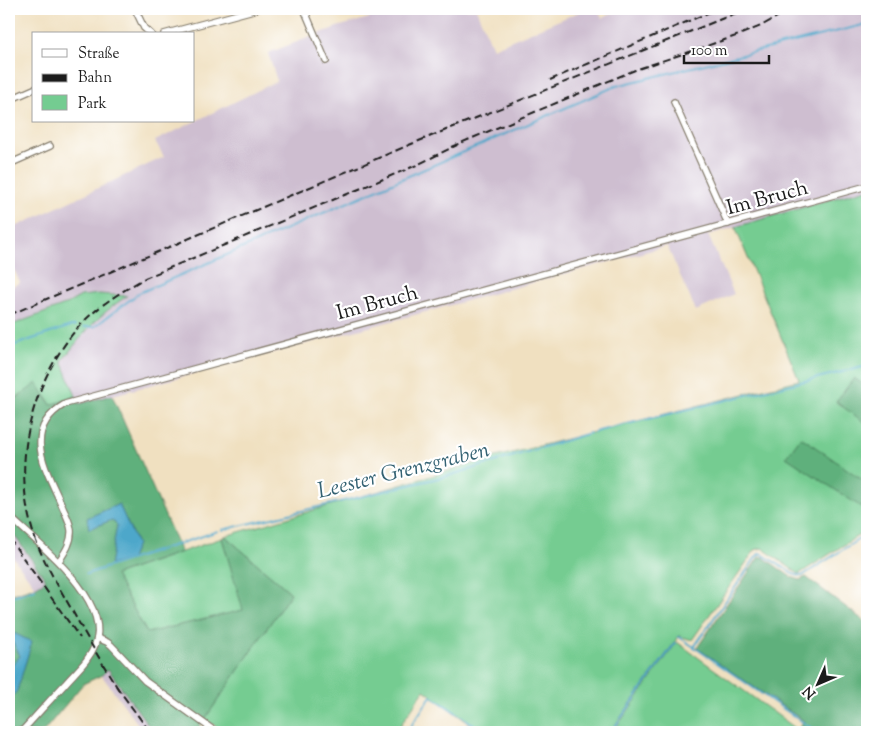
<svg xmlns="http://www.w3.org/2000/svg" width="876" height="741" viewBox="0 0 876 741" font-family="'Sorts Mill Goudy',serif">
<rect width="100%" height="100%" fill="#fff"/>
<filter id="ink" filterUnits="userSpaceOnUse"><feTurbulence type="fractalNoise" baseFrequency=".02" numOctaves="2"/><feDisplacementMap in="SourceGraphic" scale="10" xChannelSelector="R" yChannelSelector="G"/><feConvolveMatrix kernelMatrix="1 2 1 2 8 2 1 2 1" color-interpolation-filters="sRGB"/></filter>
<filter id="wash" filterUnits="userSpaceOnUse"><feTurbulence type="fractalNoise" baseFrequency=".0096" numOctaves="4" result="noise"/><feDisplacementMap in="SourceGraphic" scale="20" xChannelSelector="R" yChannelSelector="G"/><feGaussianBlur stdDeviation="1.12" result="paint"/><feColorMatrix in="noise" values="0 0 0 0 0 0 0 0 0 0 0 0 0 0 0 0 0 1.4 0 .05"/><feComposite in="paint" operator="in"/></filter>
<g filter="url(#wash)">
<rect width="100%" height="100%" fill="#f0e0c0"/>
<!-- industrial -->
<polygon fill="#cebed0" points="401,9 476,9 493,48 586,9 597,9 602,18 623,9 867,9 867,189 708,235 734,294 696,311 667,246 433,310 79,404 62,362 87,328 107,309 126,296 92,316 50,374 93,646 153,732 144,732 9,552 9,528 58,597 46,371 109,295 81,296 65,305 9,326 9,288 20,283 9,258 9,230 164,157 155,141 277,81 268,53 337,27"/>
<!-- green -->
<g fill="#74cc91" stroke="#487456">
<polygon points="867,189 867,530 799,574 762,548 755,550 692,640 679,636 610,732 481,732 424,690 396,732 224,732 205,719 291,593 225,536 496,457 799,380 735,227"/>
<path d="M99 294 127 296C97 316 84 333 62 361L76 396 51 405 46 396 22 393 9 404V326L65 305 81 296Z"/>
<polygon points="222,538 244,610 147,633 115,575"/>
<polygon points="677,642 798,730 796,732 613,732"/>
</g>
<!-- forest -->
<g fill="#5fb07b" stroke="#3e664c">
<polygon points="854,378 867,387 867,424 836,402"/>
<polygon points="37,383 51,405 76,396 79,404 112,395 181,552 115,575 147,633 243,610 222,538 225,536 291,593 196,732 153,732 108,669 102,675 83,684 43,732 9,732 9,595 35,587 46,580 9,528 9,404"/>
<polygon points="801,437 867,483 867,511 786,457"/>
<polygon points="759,557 763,557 791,577 800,580 806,577 867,623 867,732 796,732 804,721 697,648"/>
</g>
<!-- water -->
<g fill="#4da7ca" stroke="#346273">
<polygon points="119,504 137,544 131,559 110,565 117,525 112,520 89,529 87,518"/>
<polygon points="9,633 16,634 32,642 17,691 9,700 9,669 20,656 13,643 9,641"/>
</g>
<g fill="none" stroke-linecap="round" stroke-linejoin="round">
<!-- stream -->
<g stroke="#4da7ca" stroke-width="2">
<polyline points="84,327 94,327 139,293 616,86 867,24"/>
<polyline points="9,347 71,326 75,326"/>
<polyline points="594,432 867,366"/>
<polyline points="222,530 451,475 590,433"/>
<polyline points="86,574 218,531"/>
<polyline points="9,597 35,589"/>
<polyline points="679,637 694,647 756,557 760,553 796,575 802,576 867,534"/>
<polyline points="694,647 817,732"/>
<polyline points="407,732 431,696 485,732"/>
<polyline points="611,732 675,643"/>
</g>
</g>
</g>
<g filter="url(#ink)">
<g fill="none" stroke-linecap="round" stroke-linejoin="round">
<defs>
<g id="minor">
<polyline points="135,9 144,28 151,34"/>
<polyline points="304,9 326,61"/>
<polyline points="164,34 257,9"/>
<polyline points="9,100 34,89"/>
<polyline points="674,102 728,224"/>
<polyline points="9,164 50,146"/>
<path d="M9 516C36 542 113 600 95 645 89 661 75 672 65 684 50 700 36 716 21 732"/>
<path d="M59 561C65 552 72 542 71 530 70 522 66 515 63 508 48 472 19 431 65 404L867 186"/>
<polyline points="97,638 107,642 111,645 145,681 216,732"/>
</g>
</defs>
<!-- minor casing -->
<use href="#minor" stroke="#867e6e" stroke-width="8"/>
<!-- minor -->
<use href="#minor" stroke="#fff" stroke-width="5.5"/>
<!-- rail -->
<g stroke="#1c1c1c" stroke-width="2" stroke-dasharray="8 4" stroke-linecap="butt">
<polyline points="550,80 717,9"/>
<polyline points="451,147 635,70 739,35 761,26 791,9"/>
<polyline points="9,315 409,145 746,9"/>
<polyline points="9,538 80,638"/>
<polyline points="116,686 150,732"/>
<path d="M119 690C101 662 85 634 69 605 57 584 45 564 36 541 11 472 27 394 71 336 90 311 117 294 145 278L417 165 457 145"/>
</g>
</g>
</g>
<g text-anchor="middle" stroke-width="4.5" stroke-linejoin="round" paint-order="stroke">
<!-- street labels -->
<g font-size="21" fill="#1c1c1c" stroke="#fff">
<text transform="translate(767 197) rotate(-15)" y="7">Im Bruch</text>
<text transform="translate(377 302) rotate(-15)" y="7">Im Bruch</text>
</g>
<!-- water labels -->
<g font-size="22" font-style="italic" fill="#346273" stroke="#fff">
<text transform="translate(403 469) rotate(-14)" y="8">Leester Grenzgraben</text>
</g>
</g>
<!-- margin -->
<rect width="876" height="741" fill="none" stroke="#fff" stroke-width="30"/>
<!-- legend -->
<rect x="32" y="32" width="162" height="90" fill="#ffffff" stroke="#a4a4a4"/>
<rect x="42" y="49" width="25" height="8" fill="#ffffff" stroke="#a4a4a4"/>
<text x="78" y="58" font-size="15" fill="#1c1c1c">Straße</text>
<rect x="42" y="74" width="25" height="8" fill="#1c1c1c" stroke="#a4a4a4"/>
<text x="78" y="82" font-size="15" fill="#1c1c1c">Bahn</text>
<rect x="42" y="95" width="25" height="15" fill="#74cc91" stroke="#a4a4a4"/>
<text x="78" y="108" font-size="15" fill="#1c1c1c">Park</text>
<!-- north arrow -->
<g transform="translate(818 684) rotate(225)" stroke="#ffffff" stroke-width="4" paint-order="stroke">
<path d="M0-4L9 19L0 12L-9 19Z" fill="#1c1c1c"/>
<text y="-8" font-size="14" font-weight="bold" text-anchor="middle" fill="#1c1c1c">N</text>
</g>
<!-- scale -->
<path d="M684 55v8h85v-8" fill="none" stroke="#1c1c1c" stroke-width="2.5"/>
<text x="691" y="55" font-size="15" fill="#1c1c1c" stroke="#ffffff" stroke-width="4" paint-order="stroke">100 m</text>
</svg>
